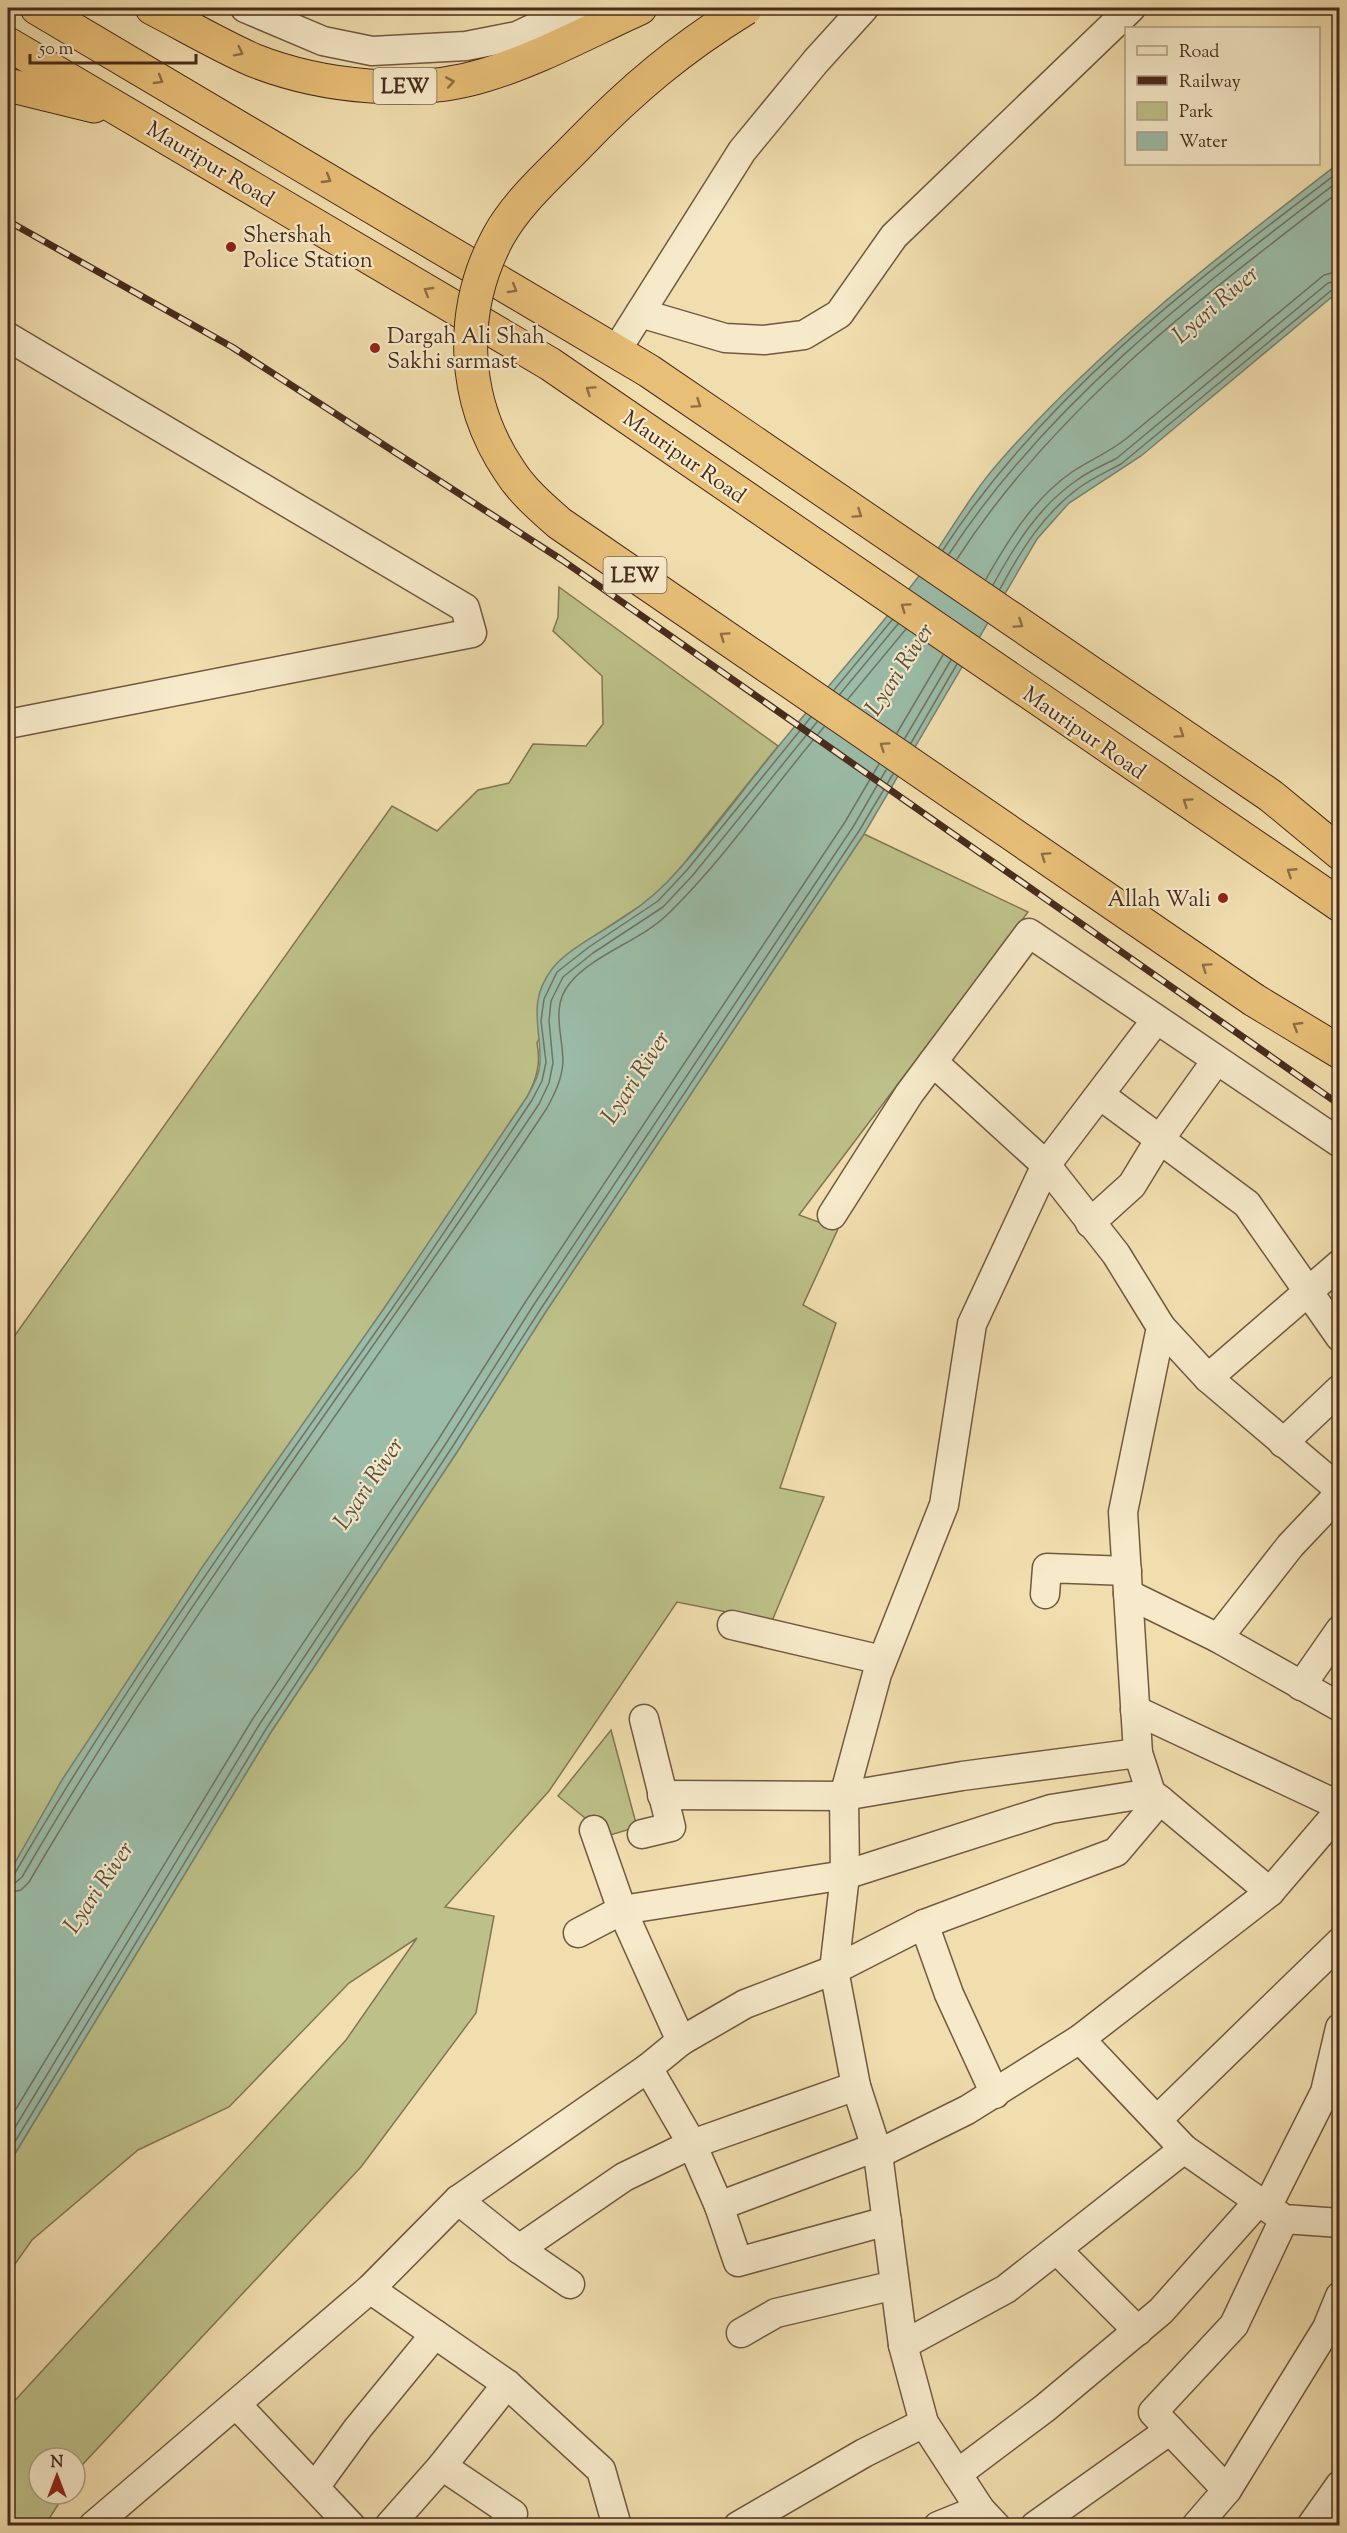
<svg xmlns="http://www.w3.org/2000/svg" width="1347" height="2533" viewBox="0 0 1347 2533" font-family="'Sorts Mill Goudy',serif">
<rect width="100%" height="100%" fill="#f1deae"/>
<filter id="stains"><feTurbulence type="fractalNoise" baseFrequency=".00333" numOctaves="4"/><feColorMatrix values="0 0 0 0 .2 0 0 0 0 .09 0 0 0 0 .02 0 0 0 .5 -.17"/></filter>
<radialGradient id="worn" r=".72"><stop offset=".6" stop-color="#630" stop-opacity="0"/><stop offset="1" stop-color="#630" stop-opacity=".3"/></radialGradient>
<!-- green -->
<g fill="#bdc088" stroke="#827652" stroke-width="1.5">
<path d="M559 587 778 746 682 866 654 897 585 942 537 1043C541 1064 537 1078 527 1097 480 1167 433 1238 385 1307 256 1495 121 1678 8 1875V1345L392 806 437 831 478 790 509 783 533 744 586 746 603 724 602 676 553 631 558 617Z"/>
<polygon points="864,834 1028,912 799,1215 838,1229 803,1305 836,1323 780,1488 824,1497 772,1621 677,1602 549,1791 445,1907 494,1916 476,2013 361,2167 83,2464 75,2477 75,2458 39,2458 39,2494 65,2494 45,2525 8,2525 8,2408 346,2040 417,1938 349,1983 229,2107 138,2150 32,2240 8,2274 8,2165 271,1732 457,1452 545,1313"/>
<polygon points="611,1730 637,1827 607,1836 558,1796"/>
</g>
<!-- water -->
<path fill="#9bbca8" stroke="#798270" stroke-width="1.5" d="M1339 163V291L1141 456 1069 503 1037 539 864 834 545 1313 457 1452 271 1732 8 2165V1875L62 1780 203 1566 385 1307 527 1097C533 1086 540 1074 540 1061 541 1027 527 1002 552 969 567 949 603 932 624 917 646 903 664 887 681 867 715 829 745 787 777 748 824 690 874 635 919 576 947 538 969 496 1000 461 1100 347 1220 255 1339 163Z"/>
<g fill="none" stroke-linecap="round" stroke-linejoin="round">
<!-- shore -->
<g stroke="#717462" stroke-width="1.5">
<path d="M943 550C1044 394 1194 282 1340 171"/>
<path d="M949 554C1049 401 1196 290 1340 180"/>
<path d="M957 559C1054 409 1199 299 1340 191"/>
<path d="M986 579C1009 539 1033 499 1072 472 1090 460 1110 452 1127 438L1324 275 1340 271"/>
<path d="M993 585C1015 545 1039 506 1077 480 1089 471 1104 465 1117 458L1328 283 1340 280"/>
<path d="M1000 589C1021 550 1044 513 1080 487 1093 478 1108 471 1121 464L1333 289 1340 287"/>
<polyline points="834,690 892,620"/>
<polyline points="840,694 898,624"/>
<polyline points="848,699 906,629"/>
<polyline points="897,733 943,655"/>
<polyline points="905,738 951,660"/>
<polyline points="911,743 957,664"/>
<path d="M8 1876 15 1873C128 1679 260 1497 389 1313 438 1243 485 1171 532 1100L542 1081 546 1062 541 1021 544 999 557 972 589 947 658 901 687 870 811 717"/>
<path d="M8 1884 15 1883 22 1877C178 1609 367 1362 539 1104L549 1083 553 1063 549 1021 551 1001 563 977 593 953 663 907 693 875 817 722"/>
<path d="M8 1893 21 1890 29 1882C186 1614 375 1367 547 1108 555 1093 562 1079 563 1062 563 1034 550 1007 570 983 595 953 643 940 670 912 727 856 772 788 824 727"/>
<polyline points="8,2122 252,1720 438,1440 526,1301 845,822 879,764"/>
<polyline points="8,2139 259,1725 445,1445 533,1306 853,827 886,770"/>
<polyline points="8,2153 266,1729 451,1449 540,1310 859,831 893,774"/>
</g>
<defs>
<g id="minor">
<polyline points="245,8 323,41 372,51 466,46 517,36 576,8"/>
<polyline points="640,313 725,338 764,340 804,335 839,314 894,236 1131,8"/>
<polyline points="8,337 465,608 472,633 8,724"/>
<polyline points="616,351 742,151 816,61 864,8"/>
<polyline points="1100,1095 1247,1204 1340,1337"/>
<polyline points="832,1215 909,1094 1029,933 1340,1143"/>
<polyline points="1090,1223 1132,1185 1160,1139 1216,1061"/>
<polyline points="1161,1327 1208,1378 1340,1490"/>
<polyline points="1208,1378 1340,1264"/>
<polyline points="1283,1443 1340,1389"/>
<polyline points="1045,1594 1047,1568 1127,1571"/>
<polyline points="1128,1594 1218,1638 1340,1707"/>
<polyline points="732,1625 882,1660"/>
<polyline points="1218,1638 1290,1546 1340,1493"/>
<polyline points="1301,1686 1340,1630"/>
<polyline points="1135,1710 1340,1806"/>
<polyline points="662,1795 844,1796 962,1776 1138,1753"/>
<polyline points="1160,1800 1270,1892"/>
<polyline points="594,1830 622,1910 681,2041"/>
<polyline points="642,1834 671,1827 644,1719"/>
<polyline points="924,1924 949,1994 995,2094"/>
<polyline points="578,1933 622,1910 845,1875 1051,1809 1151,1793"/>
<polyline points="1080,2039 1184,2149 1284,2219 1340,2223"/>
<polyline points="648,2068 692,2144 719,2206 738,2262 887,2221"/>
<polyline points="1157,2120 1340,1942"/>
<polyline points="878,2154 967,2110 1080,2039 1270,1892 1340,1810"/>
<polyline points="458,2200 519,2249 570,2284"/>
<polyline points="719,2206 876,2147"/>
<polyline points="1267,2207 1325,2092 1340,2028"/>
<polyline points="519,2249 624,2177 692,2144 856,2086"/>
<polyline points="1057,2250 1138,2331"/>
<polyline points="370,2289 507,2384 601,2470 617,2526"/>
<polyline points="741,2333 776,2313 895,2285"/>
<polyline points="903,2345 1006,2289 1184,2149"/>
<polyline points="236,2404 351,2526"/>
<polyline points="442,2466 513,2514 503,2526"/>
<polyline points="957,2474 1045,2408 1161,2311 1259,2201"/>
<polyline points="315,2487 358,2428 435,2334"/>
<polyline points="1227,2490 1153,2412 1234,2325 1284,2219"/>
<polyline points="93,2526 370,2289 458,2200 648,2068 681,2041 745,2004 834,1970 924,1924 1116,1852 1160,1800 1151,1793 1138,1753 1123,1512 1161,1327 1116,1254 1046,1165 933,1062"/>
<polyline points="389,2526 442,2466 507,2384"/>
<polyline points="738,2526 864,2453 924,2423"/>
<polyline points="938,2526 980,2509"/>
<polyline points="996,2526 980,2509 924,2423 903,2345 878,2154 856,2086 834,1970 845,1875 844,1796 877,1674 944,1505 972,1324 1046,1165 1156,1020"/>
<polyline points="1035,2526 1170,2430"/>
<polyline points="1196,2526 1227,2490 1327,2328 1340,2296"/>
<polyline points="1311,2526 1340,2485"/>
</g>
<g id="highway">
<polyline points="37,8 649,371 1271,796 1340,853"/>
<path d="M152 8C185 25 219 45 253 60 321 87 415 97 485 75 539 59 589 31 640 8"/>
<polyline points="8,44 550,364 1340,905"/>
<polyline points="8,85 94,106"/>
<polyline points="1254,1000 1340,1052"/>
</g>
</defs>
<!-- minor casing -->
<use href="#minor" stroke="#725841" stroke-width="31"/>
<!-- highway casing -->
<use href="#highway" stroke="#472b1d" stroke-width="35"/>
<!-- minor -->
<use href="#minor" stroke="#f6eaca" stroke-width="28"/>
<!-- highway -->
<use href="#highway" stroke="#e8bf77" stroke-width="33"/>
<defs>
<polyline id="rail" points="8,221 232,347 562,560 1340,1105"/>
</defs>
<!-- rail casing -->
<use href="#rail" stroke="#472b1d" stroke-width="7"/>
<!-- rail -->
<use href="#rail" stroke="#f6eaca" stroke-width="4.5" stroke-dasharray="14" stroke-linecap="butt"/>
<defs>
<path id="highway-bridge" d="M746 8C681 48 632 89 578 145 550 174 517 202 498 237 458 312 462 400 509 470 522 491 541 507 559 523L1254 1000"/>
</defs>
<!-- highway-bridge casing -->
<use href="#highway-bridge" stroke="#472b1d" stroke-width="35" stroke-linecap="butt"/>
<!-- highway-bridge -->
<use href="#highway-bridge" stroke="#e8bf77" stroke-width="33"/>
</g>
<!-- one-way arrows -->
<defs><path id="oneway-chevron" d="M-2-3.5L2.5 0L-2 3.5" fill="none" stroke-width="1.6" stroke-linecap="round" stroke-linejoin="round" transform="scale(1.5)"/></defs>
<g stroke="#8f6e46">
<use href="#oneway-chevron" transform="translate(239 52) rotate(27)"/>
<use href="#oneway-chevron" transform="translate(159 80) rotate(31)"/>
<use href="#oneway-chevron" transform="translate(450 82) rotate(-10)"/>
<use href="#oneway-chevron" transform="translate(327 179) rotate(31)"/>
<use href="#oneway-chevron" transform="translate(513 289) rotate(31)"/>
<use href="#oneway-chevron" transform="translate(428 291) rotate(-149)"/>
<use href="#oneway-chevron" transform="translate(590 390) rotate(-146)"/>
<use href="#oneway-chevron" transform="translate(697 404) rotate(34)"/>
<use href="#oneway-chevron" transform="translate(858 514) rotate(34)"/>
<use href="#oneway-chevron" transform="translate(905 607) rotate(-145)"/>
<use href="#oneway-chevron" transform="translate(1019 624) rotate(34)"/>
<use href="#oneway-chevron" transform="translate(724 636) rotate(-145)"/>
<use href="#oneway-chevron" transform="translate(1180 734) rotate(34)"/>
<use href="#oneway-chevron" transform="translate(884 746) rotate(-145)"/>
<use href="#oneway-chevron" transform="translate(1187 802) rotate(-145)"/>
<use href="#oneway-chevron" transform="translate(1045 856) rotate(-145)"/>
<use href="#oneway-chevron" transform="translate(1291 872) rotate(-147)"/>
<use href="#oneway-chevron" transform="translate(1206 967) rotate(-145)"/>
<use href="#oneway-chevron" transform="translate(1297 1026) rotate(-149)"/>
</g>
<!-- markers -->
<g fill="#8f2418" stroke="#f6eaca" stroke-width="2">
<circle cx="231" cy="247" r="6"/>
<circle cx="375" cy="348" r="6"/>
<circle cx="1223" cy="898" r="6"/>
</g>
<g text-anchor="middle" stroke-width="4.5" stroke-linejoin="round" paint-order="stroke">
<!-- shield labels -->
<g fill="#f6eaca" stroke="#7c6451" stroke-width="1.5">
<rect x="373.5" y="68" width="63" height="36" rx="4.5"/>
<rect x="603.5" y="557" width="63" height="36" rx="4.5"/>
</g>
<g font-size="21" font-weight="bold" fill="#472b1d">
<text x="405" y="93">LEW</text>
<text x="635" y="582">LEW</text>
</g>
<!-- street labels -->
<g font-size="22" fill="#472b1d" stroke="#f6eaca">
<text transform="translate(211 163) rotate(31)" y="8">Mauripur Road</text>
<text transform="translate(685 456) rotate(35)" y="8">Mauripur Road</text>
<text transform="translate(1085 732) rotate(35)" y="8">Mauripur Road</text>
</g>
<!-- poi labels -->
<g font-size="22" fill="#472b1d" stroke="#f6eaca" text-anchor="start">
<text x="243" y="242">Shershah<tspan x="243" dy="25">Police Station</tspan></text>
<text x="387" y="343">Dargah Ali Shah<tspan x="387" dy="25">Sakhi sarmast</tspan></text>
<text x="1211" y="906" text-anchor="end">Allah Wali</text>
</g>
<!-- water labels -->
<g font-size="24" font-style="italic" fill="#5c4f40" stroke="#f6eaca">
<text transform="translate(1215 304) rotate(-41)" y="8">Lyari River</text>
<text transform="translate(899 669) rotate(-57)" y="8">Lyari River</text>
<text transform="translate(635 1077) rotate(-57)" y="8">Lyari River</text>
<text transform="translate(368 1483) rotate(-56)" y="8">Lyari River</text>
<text transform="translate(98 1887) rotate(-56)" y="8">Lyari River</text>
</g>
</g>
<!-- margin -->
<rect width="1347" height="2533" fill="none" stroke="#f1deae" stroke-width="30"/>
<rect x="9" y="9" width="1329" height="2515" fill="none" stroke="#472b1d" stroke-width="3"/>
<rect x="15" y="15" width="1317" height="2503" fill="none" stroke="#472b1d" stroke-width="1.5"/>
<!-- legend -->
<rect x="1125" y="27" width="195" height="138" fill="#f6eaca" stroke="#b09e85" stroke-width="1.5"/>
<rect x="1137" y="46" width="30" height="9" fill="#f6eaca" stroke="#b09e85" stroke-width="1.5"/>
<text x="1179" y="57" font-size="18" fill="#472b1d">Road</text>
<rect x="1137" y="76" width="30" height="9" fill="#472b1d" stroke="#b09e85" stroke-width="1.5"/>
<text x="1179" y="87" font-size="18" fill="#472b1d">Railway</text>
<rect x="1137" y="102" width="30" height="18" fill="#bdc088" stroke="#b09e85" stroke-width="1.5"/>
<text x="1179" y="117" font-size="18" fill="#472b1d">Park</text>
<rect x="1137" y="132" width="30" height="18" fill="#9bbca8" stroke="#b09e85" stroke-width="1.5"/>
<text x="1179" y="147" font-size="18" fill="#472b1d">Water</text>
<!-- north arrow -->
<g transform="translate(57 2476)"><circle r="28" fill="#f6eaca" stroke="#b09e85" stroke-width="1.5"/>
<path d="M0-4.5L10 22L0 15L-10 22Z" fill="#8f2418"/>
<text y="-9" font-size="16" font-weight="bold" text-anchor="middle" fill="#472b1d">N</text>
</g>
<!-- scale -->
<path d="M30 54v9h166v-9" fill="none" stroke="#472b1d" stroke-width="3"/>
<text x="39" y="54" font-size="18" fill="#472b1d" stroke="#f6eaca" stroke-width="4.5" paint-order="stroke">50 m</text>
<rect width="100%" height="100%" filter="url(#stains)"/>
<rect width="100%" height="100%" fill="url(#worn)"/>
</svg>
